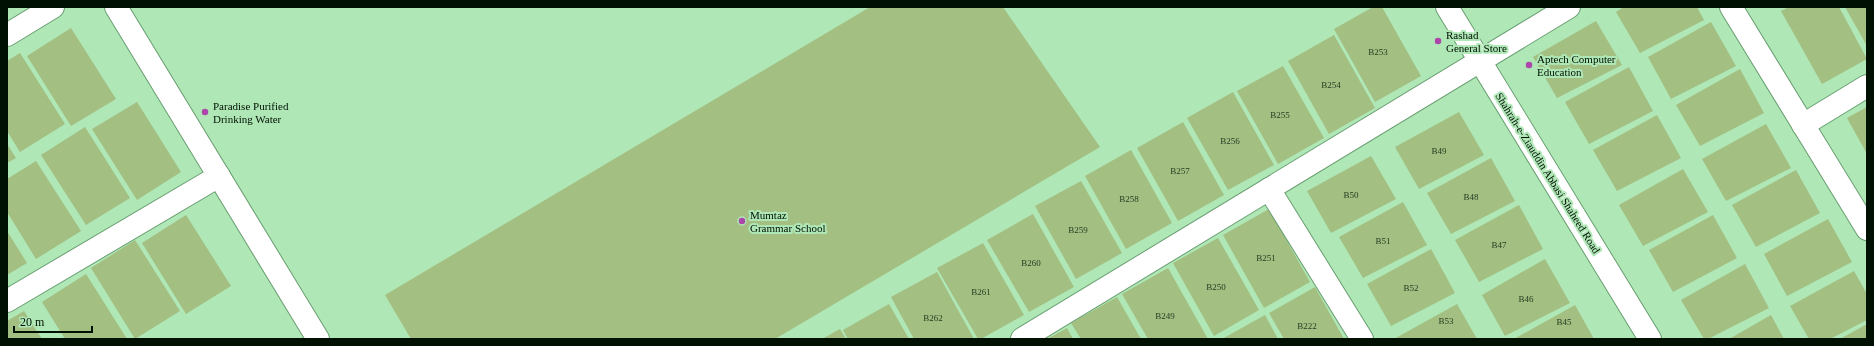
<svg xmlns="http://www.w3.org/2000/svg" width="1874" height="346" viewBox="0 0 1874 346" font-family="'Times New Roman',serif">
<rect width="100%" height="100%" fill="#afe7b6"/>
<!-- building -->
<g fill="#a3bf82">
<polygon points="870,7 1003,7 1100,147 775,339 411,339 385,295"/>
<polygon points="1373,7 1382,7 1421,76 1375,102 1334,29"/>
<polygon points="1624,7 1697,7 1704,20 1640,53 1616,12"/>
<polygon points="1789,7 1839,7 1867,59 1822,84 1781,11"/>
<polygon points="1845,7 1867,7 1867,46"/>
<polygon points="1596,21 1622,65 1557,98 1533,57"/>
<polygon points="1711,22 1736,66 1671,99 1648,57"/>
<polygon points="71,28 116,99 71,126 27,56"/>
<polygon points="1334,35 1375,108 1329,134 1288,61"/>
<polygon points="20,53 65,124 20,152 7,131 7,61"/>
<polygon points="1283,66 1324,138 1278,164 1237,91"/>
<polygon points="1629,67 1653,111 1589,144 1565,102"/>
<polygon points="1740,69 1764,113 1700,146 1676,105"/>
<polygon points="1233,92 1274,165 1228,190 1187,118"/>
<polygon points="137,102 181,172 137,200 92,129"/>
<polygon points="1867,107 1867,154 1847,118"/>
<polygon points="1459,112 1484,155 1419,189 1395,147"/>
<polygon points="1657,115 1681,158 1617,191 1593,150"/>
<polygon points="1183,122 1224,195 1178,221 1137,148"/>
<polygon points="1766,124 1791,168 1726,201 1702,159"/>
<polygon points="85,127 130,198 86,225 41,155"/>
<polygon points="7,144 16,158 7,163"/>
<polygon points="1131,150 1172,223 1126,249 1085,176"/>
<polygon points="1371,156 1396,199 1331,233 1307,191"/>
<polygon points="1491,158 1515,201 1451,234 1427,193"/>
<polygon points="36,161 81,231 36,259 7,212 7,179"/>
<polygon points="1683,169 1708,212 1643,246 1619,205"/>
<polygon points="1796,170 1820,213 1756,247 1732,205"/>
<polygon points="1081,181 1122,253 1076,279 1035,206"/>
<polygon points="1403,202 1427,245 1363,278 1339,237"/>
<polygon points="1519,205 1543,249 1479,282 1455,240"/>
<polygon points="1269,209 1310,282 1264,308 1223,235"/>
<polygon points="1033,214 1074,287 1029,312 987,240"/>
<polygon points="186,215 231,286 186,314 142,243"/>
<polygon points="1713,215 1737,258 1673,292 1649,250"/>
<polygon points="1828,219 1852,262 1787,296 1764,254"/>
<polygon points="7,231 27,263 7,275"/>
<polygon points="1218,238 1259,310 1214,336 1173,263"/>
<polygon points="135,240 180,311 135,339 91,268"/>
<polygon points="983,243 1024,315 981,339 978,339 937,268"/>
<polygon points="1431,249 1455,293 1391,326 1367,284"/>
<polygon points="1545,259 1570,303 1505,336 1482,295"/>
<polygon points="1745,264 1769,308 1708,339 1704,339 1681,300"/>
<polygon points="1168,268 1208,339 1148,339 1122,294"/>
<polygon points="1854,271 1867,294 1867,320 1830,339 1809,339 1790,306"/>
<polygon points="937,272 974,339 914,339 891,297"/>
<polygon points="86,274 127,339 65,339 42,302"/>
<polygon points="1315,287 1344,339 1284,339 1269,313"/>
<polygon points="1117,297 1141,339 1081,339 1071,323"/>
<polygon points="889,304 909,339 848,339 843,330"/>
<polygon points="1457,304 1477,339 1394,339"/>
<polygon points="1575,305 1594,339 1514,339"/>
<polygon points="24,311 42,339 7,339 7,321"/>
<polygon points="1265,315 1278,339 1222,339"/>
<polygon points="1771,315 1784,339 1729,339"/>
<polygon points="1867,324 1867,339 1840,339"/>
<polygon points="1067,328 1073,339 1047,339"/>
<polygon points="840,329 846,339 822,339"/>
</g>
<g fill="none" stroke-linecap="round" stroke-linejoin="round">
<defs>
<g id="minor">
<polyline points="116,7 318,339"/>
<polyline points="1447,7 1650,339"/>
<polyline points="1731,7 1867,229"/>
<polyline points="7,35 53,7"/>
<polyline points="1803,125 1867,86"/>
<polyline points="1269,189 1362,339"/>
<polyline points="7,301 219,176"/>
<polyline points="1022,339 1569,7"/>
</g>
</defs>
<!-- minor casing -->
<use href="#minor" stroke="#699e71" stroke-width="24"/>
<!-- minor -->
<use href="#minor" stroke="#fff" stroke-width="22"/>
</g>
<!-- markers -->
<g fill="#ac46aa" stroke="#afe7b6" stroke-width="1.5">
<circle cx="1438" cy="41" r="4"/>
<circle cx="1529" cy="65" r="4"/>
<circle cx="205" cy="112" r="4"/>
<circle cx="742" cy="221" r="4"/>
</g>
<g text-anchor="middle" stroke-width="4" stroke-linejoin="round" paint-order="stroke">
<!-- number labels -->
<g font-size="9" fill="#293c22">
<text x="1378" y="55">B253</text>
<text x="1331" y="88">B254</text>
<text x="1280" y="118">B255</text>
<text x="1230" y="144">B256</text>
<text x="1439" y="154">B49</text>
<text x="1180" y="174">B257</text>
<text x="1351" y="198">B50</text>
<text x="1471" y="200">B48</text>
<text x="1129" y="202">B258</text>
<text x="1078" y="233">B259</text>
<text x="1383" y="244">B51</text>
<text x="1499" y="248">B47</text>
<text x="1266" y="261">B251</text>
<text x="1031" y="266">B260</text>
<text x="1216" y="290">B250</text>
<text x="1411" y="291">B52</text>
<text x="981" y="295">B261</text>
<text x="1526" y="302">B46</text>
<text x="1165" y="319">B249</text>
<text x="933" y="321">B262</text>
<text x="1446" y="324">B53</text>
<text x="1564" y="325">B45</text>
<text x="1307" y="329">B222</text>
</g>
<!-- poi labels -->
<g font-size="11" fill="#001002" stroke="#afe7b6" text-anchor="start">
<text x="1446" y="39">Rashad<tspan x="1446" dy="13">General Store</tspan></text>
<text x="1537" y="63">Aptech Computer<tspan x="1537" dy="13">Education</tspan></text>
<text x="213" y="110">Paradise Purified<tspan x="213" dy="13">Drinking Water</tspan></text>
<text x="750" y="219">Mumtaz<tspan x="750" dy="13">Grammar School</tspan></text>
</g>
<!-- street labels -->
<g font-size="11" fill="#001002" stroke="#afe7b6">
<text transform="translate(1548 173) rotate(58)" y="4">Shahrah-e-Ziauddin Abbasi Shaheed Road</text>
</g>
</g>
<!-- border -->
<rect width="1874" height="346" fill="none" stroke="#001002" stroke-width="16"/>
<!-- scale -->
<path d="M14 326v6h78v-6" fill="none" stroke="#001002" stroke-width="2"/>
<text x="20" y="326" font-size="12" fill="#001002" stroke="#afe7b6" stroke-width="3" paint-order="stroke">20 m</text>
</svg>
